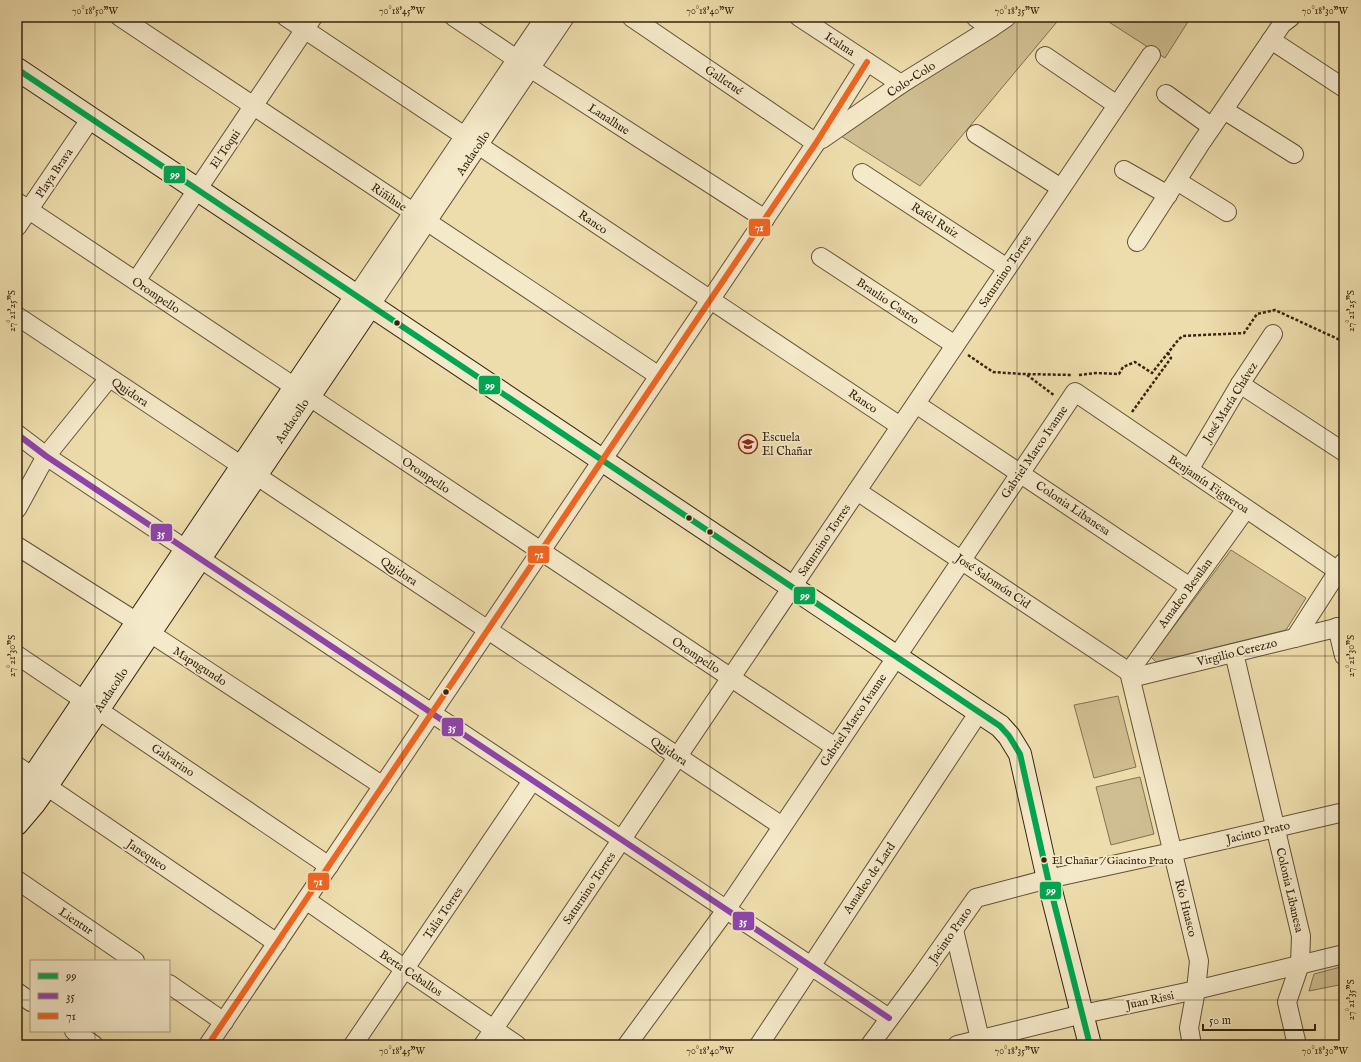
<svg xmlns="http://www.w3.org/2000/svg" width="1361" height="1062" viewBox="0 0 1361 1062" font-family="'IM FELL English',serif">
<rect width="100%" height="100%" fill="#eeddac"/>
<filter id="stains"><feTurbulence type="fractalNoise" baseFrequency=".005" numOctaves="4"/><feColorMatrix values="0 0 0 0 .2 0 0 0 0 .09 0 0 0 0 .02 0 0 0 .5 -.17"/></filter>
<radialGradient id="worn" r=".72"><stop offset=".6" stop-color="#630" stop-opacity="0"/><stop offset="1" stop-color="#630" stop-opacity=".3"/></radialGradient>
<!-- green -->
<g fill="#cfbe91" stroke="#827150">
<polygon points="1018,17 1061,17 920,186 841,136"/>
<polygon points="1101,17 1191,17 1165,58"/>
<polygon points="1231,550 1306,598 1286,630 1156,662 1151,657"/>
<polygon points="1118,696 1136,767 1094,778 1074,705"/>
<polygon points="1140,777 1154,834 1111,845 1096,787"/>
<polygon points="1344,966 1344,984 1309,991 1314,974"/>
</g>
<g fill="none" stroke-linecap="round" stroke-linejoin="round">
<defs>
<g id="street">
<polyline points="120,17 659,376"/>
<polyline points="286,17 900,426"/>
<polyline points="454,17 530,68 765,219"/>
<polyline points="631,17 816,143"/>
<polyline points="799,17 901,84"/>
<polyline points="975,17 991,28"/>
<polyline points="1271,40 1344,88"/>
<polyline points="1045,56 1117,105"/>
<polyline points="1166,94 1212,127"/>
<polyline points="1224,110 1294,154"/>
<polyline points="976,134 1061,188"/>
<polyline points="822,139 901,84 991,28 1007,17"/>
<polyline points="1124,170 1168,195"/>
<polyline points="862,173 1007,268"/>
<polyline points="1177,181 1227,212"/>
<polyline points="17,202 835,747"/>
<polyline points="17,227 91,118"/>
<polyline points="1137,242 1199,146 1282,24 1291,17"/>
<polyline points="821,257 955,345"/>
<polyline points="136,281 313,17"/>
<polyline points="357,295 545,17"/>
<polyline points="370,306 565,17"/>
<polyline points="17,316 782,826"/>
<polyline points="1240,384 1344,452"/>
<polyline points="916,404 1190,587"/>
<polyline points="17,434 46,456 889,1018"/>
<polyline points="1189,470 1240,384 1273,334"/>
<polyline points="857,491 1129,672"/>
<polyline points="17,509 46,456 109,378"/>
<polyline points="17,546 137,622 150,633 383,786"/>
<polyline points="1337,627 1344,656"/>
<polyline points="1295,638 1344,562"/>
<polyline points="1234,653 1301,936 1300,964 1287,1002 1297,1045"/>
<polyline points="17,655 329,866"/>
<polyline points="1131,678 1344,626"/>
<polyline points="17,766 277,943"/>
<polyline points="17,880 135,961"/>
<polyline points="306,900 405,969 517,1045"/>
<polyline points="954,930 980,1039"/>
<polyline points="169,984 224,1022"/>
<polyline points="17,992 31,1002"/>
<polyline points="74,1031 94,1045"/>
<polyline points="208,1045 816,143 867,62"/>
<polyline points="353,1045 532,781"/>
<polyline points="483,1045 1151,55"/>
<polyline points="627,1045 726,910 1075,392 1338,571 1344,569"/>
<polyline points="759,1045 979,712"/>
<polyline points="870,1045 921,976 976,898 1048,879 1172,852 1344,812"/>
<polyline points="957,1045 1083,1014 1196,990 1344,954"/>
<polyline points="1192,1045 1189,1028 1196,990 1199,961 1129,672 1246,509"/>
</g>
<g id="secondary">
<polyline points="17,69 1000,726 1009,736 1020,754 1048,879 1090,1045"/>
<polyline points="17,811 22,796 33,777 357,295"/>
<polyline points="17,824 34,804 46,787 370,306"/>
</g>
</defs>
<!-- street casing -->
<use href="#street" stroke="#635236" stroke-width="20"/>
<!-- secondary casing -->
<use href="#secondary" stroke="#35240e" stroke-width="24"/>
<!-- path -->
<g stroke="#35240e" stroke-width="2.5" stroke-dasharray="3 2" stroke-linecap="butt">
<polyline points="968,355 993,372 1022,374 1072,375"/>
<polyline points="1027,375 1055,396"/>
<polyline points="1079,375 1096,373 1119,374 1123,367 1135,362 1152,373 1179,339 1183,336 1244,333 1257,314 1275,310 1340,340 1344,338"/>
<polyline points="1132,412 1171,358 1168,353"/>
</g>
<!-- street -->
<use href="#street" stroke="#f4e9c9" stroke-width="18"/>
<!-- secondary -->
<use href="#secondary" stroke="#f4e9c9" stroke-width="22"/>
<defs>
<polyline id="bus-1" points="17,69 1000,726 1009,736 1020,754 1048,879 1090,1045"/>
<polyline id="bus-2" points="17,434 46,456 889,1018"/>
<polyline id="bus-3" points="208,1045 816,143 867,62"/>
</defs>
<!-- bus-1 casing -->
<use href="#bus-1" stroke="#f4e9c9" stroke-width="9"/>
<!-- bus-2 casing -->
<use href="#bus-2" stroke="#f4e9c9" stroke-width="9"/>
<!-- bus-3 casing -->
<use href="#bus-3" stroke="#f4e9c9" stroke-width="9"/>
<!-- bus-1 -->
<use href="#bus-1" stroke="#00a651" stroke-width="6"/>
<!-- bus-2 -->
<use href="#bus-2" stroke="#8e44ad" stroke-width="6"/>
<!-- bus-3 -->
<use href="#bus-3" stroke="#f26522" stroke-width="6"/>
</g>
<!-- ticks -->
<path fill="none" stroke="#35240e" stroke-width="1" stroke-opacity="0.45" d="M95 17V961M402 17V1045M710 17V1045M1017 17V1045M1325 17V1045M17 311H1344M17 656H1344M17 1000H31M169 1000H1344M95 1031V1045"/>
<!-- icons -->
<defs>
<symbol id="school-ring" viewBox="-11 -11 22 22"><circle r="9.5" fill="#f4e9c9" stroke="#8f2418" stroke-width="1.5"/><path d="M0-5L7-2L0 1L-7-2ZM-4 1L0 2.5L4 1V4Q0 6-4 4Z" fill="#8f2418"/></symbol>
</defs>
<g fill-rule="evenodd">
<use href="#school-ring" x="737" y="433" width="22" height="22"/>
</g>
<!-- markers -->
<g fill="#35240e" stroke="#f4e9c9" stroke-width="1.5">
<circle cx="397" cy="323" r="3.5"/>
<circle cx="689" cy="518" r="3.5"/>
<circle cx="710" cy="532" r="3.5"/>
<circle cx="446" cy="692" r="3.5"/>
<circle cx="1044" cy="860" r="3.5"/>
</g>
<g text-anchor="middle" stroke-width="3.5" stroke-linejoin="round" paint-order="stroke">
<!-- bus labels -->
<g font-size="11" fill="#35240e" stroke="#f4e9c9" text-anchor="start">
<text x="1052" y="864">El Chañar / Giacinto Prato</text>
</g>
<!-- street labels -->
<g font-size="12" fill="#35240e" stroke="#f4e9c9">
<text transform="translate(840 44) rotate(33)" y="4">Icalma</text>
<text transform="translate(911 79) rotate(-33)" y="4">Colo-Colo</text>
<text transform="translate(724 80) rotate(34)" y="4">Galletué</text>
<text transform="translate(609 119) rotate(33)" y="4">Lanalhue</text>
<text transform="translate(225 149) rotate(-56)" y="4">El Toqui</text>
<text transform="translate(473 153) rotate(-56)" y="4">Andacollo</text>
<text transform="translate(54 173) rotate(-56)" y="4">Playa Brava</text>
<text transform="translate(389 197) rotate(34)" y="4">Riñihue</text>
<text transform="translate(935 220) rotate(33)" y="4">Rafel Ruiz</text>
<text transform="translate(593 222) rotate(34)" y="4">Ranco</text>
<text transform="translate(1005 271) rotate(-56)" y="4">Saturnino Torres</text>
<text transform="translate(156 295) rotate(34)" y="4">Orompello</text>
<text transform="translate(888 301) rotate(34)" y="4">Braulio Castro</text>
<text transform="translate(130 392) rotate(34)" y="4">Quidora</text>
<text transform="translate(863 401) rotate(34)" y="4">Ranco</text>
<text transform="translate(1230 402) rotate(-58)" y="4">José María Chávez</text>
<text transform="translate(292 421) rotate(-56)" y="4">Andacollo</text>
<text transform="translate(1034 452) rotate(-56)" y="4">Gabriel Marco Ivanne</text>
<text transform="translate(426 475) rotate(34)" y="4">Orompello</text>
<text transform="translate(1209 484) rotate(34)" y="4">Benjamín Figueroa</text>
<text transform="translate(1073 508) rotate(34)" y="4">Colonia Libanesa</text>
<text transform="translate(824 540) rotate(-56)" y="4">Saturnino Torres</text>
<text transform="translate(399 571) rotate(34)" y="4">Quidora</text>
<text transform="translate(993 581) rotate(34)" y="4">José Salomón Cid</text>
<text transform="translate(1185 593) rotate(-54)" y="4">Amadeo Besulan</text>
<text transform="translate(1237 652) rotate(-14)" y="4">Virgilio Cerezzo</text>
<text transform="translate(696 655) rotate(34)" y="4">Orompello</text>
<text transform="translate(200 666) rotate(33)" y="4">Mapugundo</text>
<text transform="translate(111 690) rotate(-56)" y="4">Andacollo</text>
<text transform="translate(853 720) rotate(-56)" y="4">Gabriel Marco Ivanne</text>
<text transform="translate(669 751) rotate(34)" y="4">Quidora</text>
<text transform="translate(173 760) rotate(34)" y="4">Galvarino</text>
<text transform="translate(1258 832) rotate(-13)" y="4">Jacinto Prato</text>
<text transform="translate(147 855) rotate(34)" y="4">Janequeo</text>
<text transform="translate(869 878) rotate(-56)" y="4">Amadeo de Lard</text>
<text transform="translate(589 888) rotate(-56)" y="4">Saturnino Torres</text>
<text transform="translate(1290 890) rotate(77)" y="4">Colonia Libanesa</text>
<text transform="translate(1186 908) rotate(76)" y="4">Río Huasco</text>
<text transform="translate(443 913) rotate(-56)" y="4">Talia Torres</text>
<text transform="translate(76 921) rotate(34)" y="4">Lientur</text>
<text transform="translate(950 935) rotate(-55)" y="4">Jacinto Prato</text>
<text transform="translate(411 973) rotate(34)" y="4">Berta Ceballos</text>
<text transform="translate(1150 1000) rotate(-12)" y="4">Juan Rissi</text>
</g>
<!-- poi labels -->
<g font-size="12" fill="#35240e" stroke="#f4e9c9" text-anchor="start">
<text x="762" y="441">Escuela<tspan x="762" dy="14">El Chañar</tspan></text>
</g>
</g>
<g stroke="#f4e9c9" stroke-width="1.5">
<rect x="163" y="165" width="23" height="19" rx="4" fill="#00a651"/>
<rect x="748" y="218" width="23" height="19" rx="4" fill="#f26522"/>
<rect x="478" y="375" width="23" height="20" rx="4" fill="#00a651"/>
<rect x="150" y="523" width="23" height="19" rx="4" fill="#8e44ad"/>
<rect x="527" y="545" width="23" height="19" rx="4" fill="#f26522"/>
<rect x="793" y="586" width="23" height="19" rx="4" fill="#00a651"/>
<rect x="441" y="717" width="23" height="20" rx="4" fill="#8e44ad"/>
<rect x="307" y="872" width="23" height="19" rx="4" fill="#f26522"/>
<rect x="1039" y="881" width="23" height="19" rx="4" fill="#00a651"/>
<rect x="732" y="911" width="23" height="20" rx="4" fill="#8e44ad"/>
</g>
<g font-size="11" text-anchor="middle" font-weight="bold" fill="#fff">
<text x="175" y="178">99</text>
<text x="759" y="231">71</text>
<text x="490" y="389">99</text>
<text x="161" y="537">35</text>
<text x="539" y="558">71</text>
<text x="805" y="599">99</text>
<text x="452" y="731">35</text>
<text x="318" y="885">71</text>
<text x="1051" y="894">99</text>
<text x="743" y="925">35</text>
</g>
<!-- margin -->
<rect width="1361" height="1062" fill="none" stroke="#eeddac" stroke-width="44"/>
<!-- legend -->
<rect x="30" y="960" width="140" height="72" fill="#f4e9c9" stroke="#a89a7e"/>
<rect x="38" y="973" width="20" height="6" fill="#00a651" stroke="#a89a7e"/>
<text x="66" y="980" font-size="12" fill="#35240e">99</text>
<rect x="38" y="993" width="20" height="6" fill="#8e44ad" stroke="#a89a7e"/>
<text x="66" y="1000" font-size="12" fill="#35240e">35</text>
<rect x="38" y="1013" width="20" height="6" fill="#f26522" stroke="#a89a7e"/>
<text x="66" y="1020" font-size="12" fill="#35240e">71</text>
<!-- scale -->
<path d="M1203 1024v6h112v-6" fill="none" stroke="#35240e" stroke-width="2"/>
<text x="1209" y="1024" font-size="12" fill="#35240e" stroke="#f4e9c9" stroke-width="3" paint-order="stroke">50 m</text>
<rect x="22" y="22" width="1317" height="1018" fill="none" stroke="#35240e" stroke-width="1.5"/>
<g font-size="10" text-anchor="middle" fill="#35240e">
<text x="95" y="14">70°18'50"W</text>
<text x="402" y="14">70°18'45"W</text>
<text x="710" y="14">70°18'40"W</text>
<text x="1017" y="14">70°18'35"W</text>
<text x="1325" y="14">70°18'30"W</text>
<text transform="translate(11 311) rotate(-90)" y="4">27°21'25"S</text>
<text transform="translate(1350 311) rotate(-90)" y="4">27°21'25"S</text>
<text transform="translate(11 656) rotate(-90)" y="4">27°21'30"S</text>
<text transform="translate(1350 656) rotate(-90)" y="4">27°21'30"S</text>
<text transform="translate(1350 1000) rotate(-90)" y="4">27°21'35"S</text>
<text x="402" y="1054">70°18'45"W</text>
<text x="710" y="1054">70°18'40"W</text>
<text x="1017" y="1054">70°18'35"W</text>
<text x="1325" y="1054">70°18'30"W</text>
</g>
<rect width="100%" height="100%" filter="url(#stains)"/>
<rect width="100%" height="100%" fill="url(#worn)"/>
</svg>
